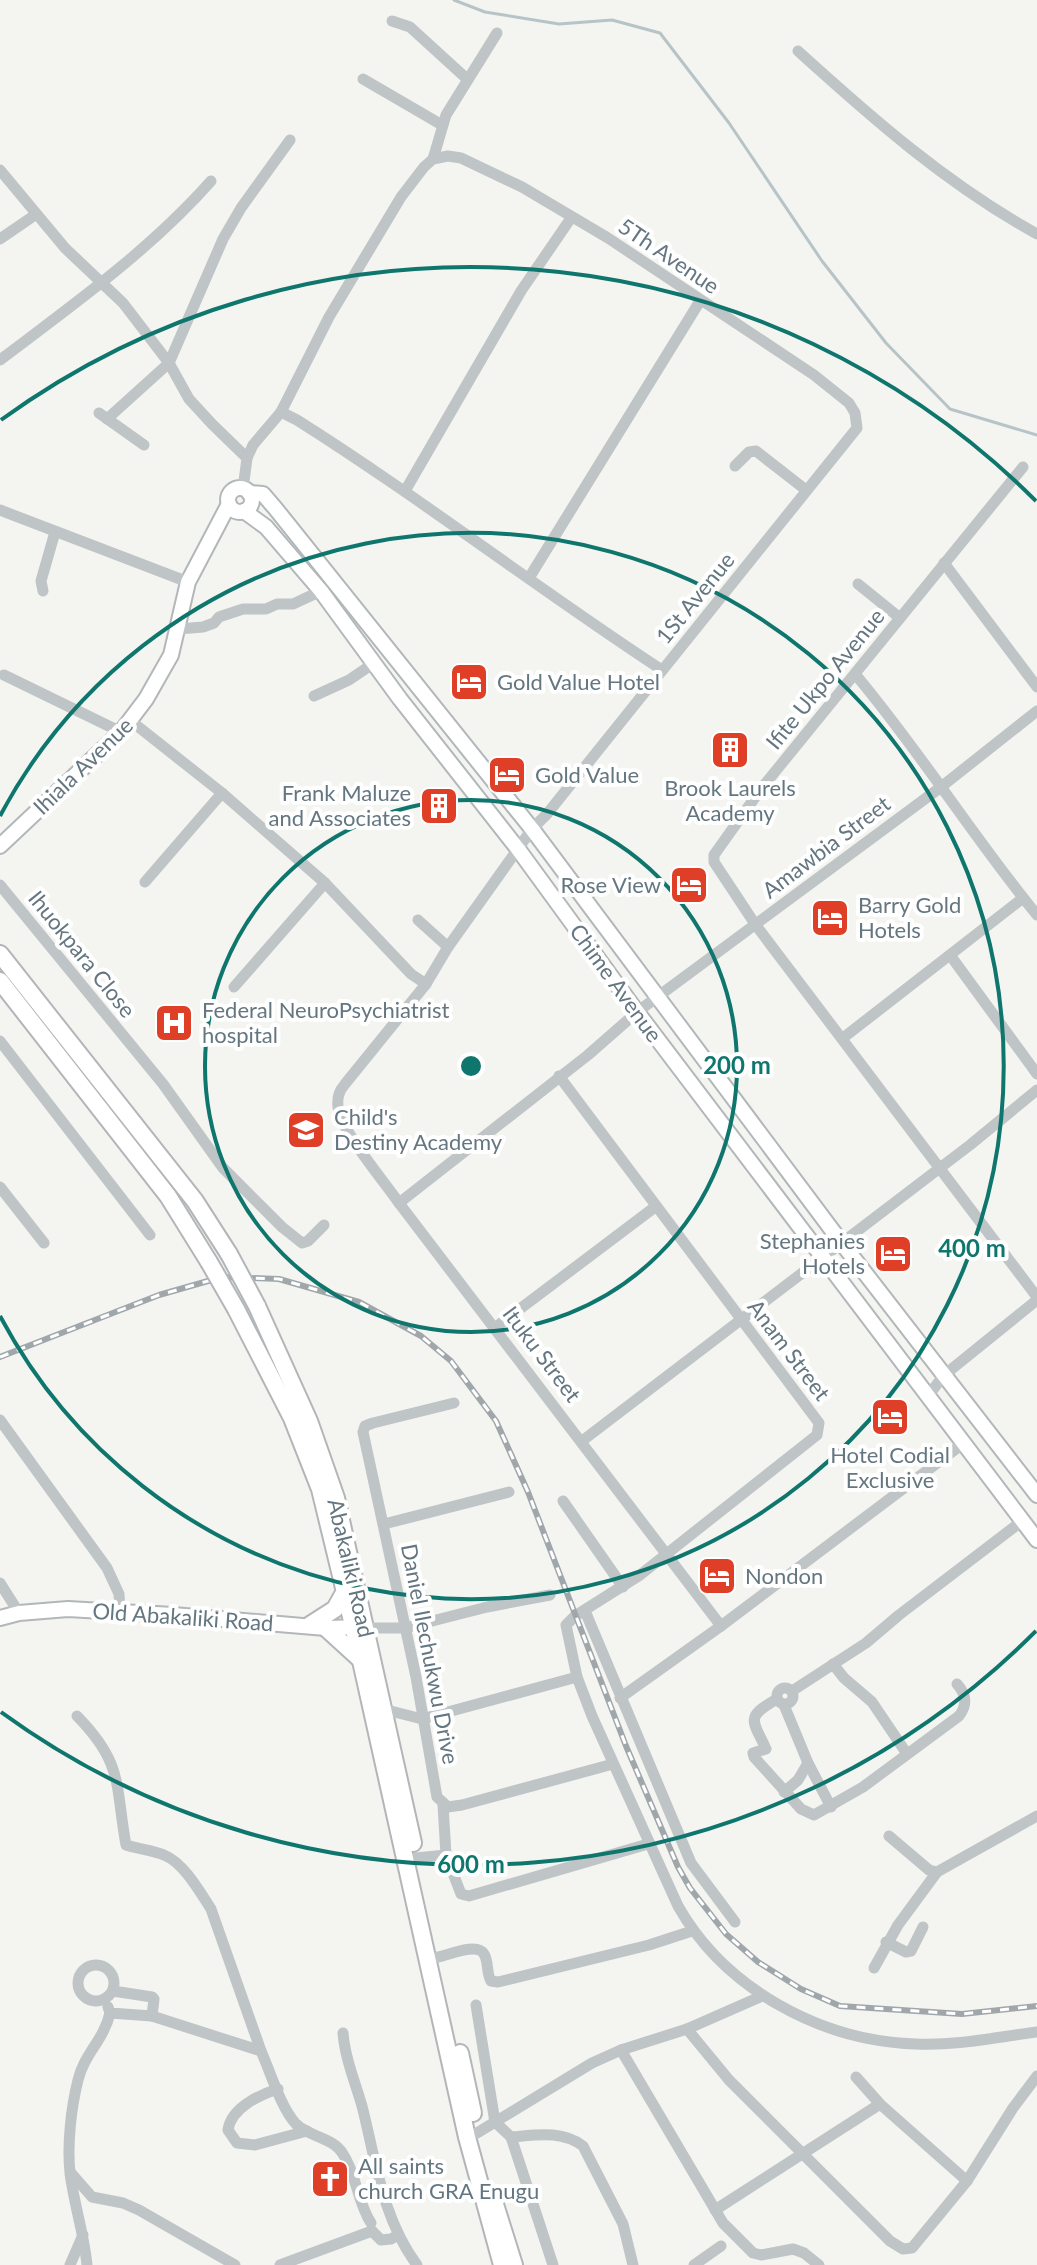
<svg xmlns="http://www.w3.org/2000/svg" width="1037" height="2265" viewBox="0 0 1037 2265" font-family="Lato,sans-serif">
<rect width="100%" height="100%" fill="#f4f4f0"/>
<g fill="none" stroke-linecap="round" stroke-linejoin="round">
<!-- stream -->
<polyline stroke="#b7c4c7" stroke-width="3" points="454,0 485,12 559,24 612,20 660,33 729,123 822,261 886,343 950,409 1037,435"/>
<defs>
<g id="major">
<circle cx="240" cy="500" r="12"/>
<polyline points="249,493 263,494 275,508 532,829 841,1242 1037,1495"/>
<polyline points="244,511 266,527 321,591 400,699 518,849 637,1012 1037,1540"/>
<polyline points="0,846 121,732 146,699 171,655 188,582 229,504"/>
<polyline points="0,1618 19,1613 68,1609 173,1615 326,1628 362,1627"/>
</g>
<g id="highway">
<polyline points="0,954 195,1201 229,1254"/>
<polyline points="0,981 168,1196 209,1262"/>
<polyline points="257,1306 309,1421 336,1498 413,1843"/>
<polyline points="236,1309 292,1418 320,1489 353,1625 467,2137 502,2265"/>
<polyline points="310,1625 335,1609 345,1591"/>
<polyline points="326,1628 360,1659"/>
<polyline points="460,2053 473,2113"/>
<polyline points="493,2198 514,2265"/>
</g>
</defs>
<!-- major casing -->
<use href="#major" stroke="#b2b7ba" stroke-width="18"/>
<!-- highway casing -->
<use href="#highway" stroke="#b2b6b8" stroke-width="20"/>
<!-- minor -->
<g stroke="#bfc4c6" stroke-width="11">
<polyline points="392,21 410,27 467,79"/>
<path d="M798 51C873 119 948 185 1037 234"/>
<polyline points="363,79 442,125"/>
<polyline points="433,159 446,115 497,33"/>
<polyline points="0,170 65,248 123,303 169,363 189,399 212,424 247,458"/>
<polyline points="0,239 35,215"/>
<path d="M0 360C74 304 150 250 211 181"/>
<path d="M281 412 297 420C422 499 538 589 662 670"/>
<polyline points="99,413 144,445"/>
<polyline points="107,419 169,363 223,239 241,208 290,140"/>
<polyline points="735,466 749,452 756,451 806,490"/>
<polyline points="1023,467 761,789 714,855 714,862 755,924 1037,1297"/>
<path d="M243 489 247 458 253 445 281 412 329 317 401 197 424 167 433 159 448 156 461 158 522 187 608 238 814 375 849 403 855 413 857 428 547 814 532 829 448 947 426 984 345 1084C339 1091 337 1097 338 1107 341 1131 384 1181 399 1203L721 1626"/>
<polyline points="405,491 521,291 571,218"/>
<polyline points="0,510 188,582"/>
<polyline points="944,563 1037,687"/>
<polyline points="529,578 700,301"/>
<polyline points="858,584 900,618"/>
<polyline points="43,591 41,581 55,532"/>
<polyline points="179,629 203,627 214,623 219,617 243,609 266,609 277,604 293,604 321,591"/>
<path d="M855 674C920 751 973 837 1037 915"/>
<polyline points="4,675 121,732"/>
<polyline points="314,696 349,680 374,663"/>
<polyline points="131,721 222,793 325,883 411,974 426,984"/>
<polyline points="145,882 222,793"/>
<polyline points="0,885 163,1084 223,1168 282,1227 302,1243 308,1241 324,1225"/>
<polyline points="418,920 448,947"/>
<polyline points="950,955 1037,1074"/>
<polyline points="234,987 325,883"/>
<polyline points="843,1038 1023,898"/>
<polyline points="0,1041 150,1235"/>
<path d="M559 1076 819 1423 817 1435 640 1575 575 1616 566 1625 577 1677 592 1716 678 1906C725 1989 821 2041 916 2044 956 2046 997 2037 1037 2032"/>
<polyline points="0,1187 44,1243"/>
<polyline points="399,1203 588,1055 637,1012 941,787 1037,711"/>
<polyline points="496,1327 655,1207"/>
<polyline points="929,1395 943,1376 1037,1300"/>
<polyline points="454,1403 373,1423 365,1426 363,1432 416,1677 437,1797 448,1807 462,1805 613,1764"/>
<polyline points="0,1420 107,1568 119,1594 120,1611"/>
<polyline points="582,1441 970,1145 1037,1090"/>
<polyline points="563,1501 623,1587"/>
<polyline points="384,1524 509,1492"/>
<polyline points="0,1583 19,1613"/>
<polyline points="585,1611 691,1863 735,1922"/>
<polyline points="365,1628 405,1628 487,1607 550,1595"/>
<polyline points="833,1664 844,1678 872,1702 907,1754"/>
<circle cx="785" cy="1696" r="8"/>
<polyline points="792,1691 866,1643 899,1615 1022,1521"/>
<polyline points="620,1698 721,1626 965,1442"/>
<path d="M777 1699C744 1718 753 1720 766 1749L753 1753 754 1757 801 1809 814 1815 863 1787 959 1716C968 1704 966 1694 957 1684"/>
<polyline points="784,1705 808,1763 831,1807"/>
<polyline points="383,1709 422,1719 577,1677"/>
<path d="M77 1716C124 1764 115 1785 126 1845 138 1849 153 1850 164 1855 184 1863 200 1892 211 1909L261 2051"/>
<polyline points="784,1792 798,1780 808,1763"/>
<polyline points="443,1805 446,1855"/>
<polyline points="889,1836 929,1870 937,1872 1037,1816"/>
<polyline points="416,1858 446,1855 461,1894 469,1896 648,1844"/>
<polyline points="886,1942 906,1952 911,1951 923,1927"/>
<path d="M438 1957C449 1955 477 1942 484 1954 489 1962 486 1973 491 1981L498 1982 649 1945 692 1931"/>
<circle cx="96" cy="1983" r="18"/>
<polyline points="874,1968 898,1925 937,1872"/>
<path d="M113 1991 152 1997 154 1999 152 2016 261 2051C270 2071 281 2108 296 2124 309 2137 333 2137 343 2154 357 2175 357 2202 371 2223"/>
<polyline points="476,2005 495,2122 511,2137 553,2265"/>
<polyline points="108,2007 110,2013 152,2016"/>
<polyline points="687,2029 729,2080 890,2241 903,2249 912,2248 967,2181 1013,2108 1037,2076"/>
<path d="M343 2033C345 2058 355 2082 362 2106 376 2161 382 2218 417 2265"/>
<polyline points="621,2050 723,2223 753,2253 761,2255 793,2249 804,2253 819,2265"/>
<polyline points="856,2077 880,2104 967,2181"/>
<path d="M278 2089C259 2095 231 2108 228 2130L237 2143 255 2145 307 2131"/>
<polyline points="477,2133 592,2063 621,2050 687,2029 762,1996"/>
<path d="M511 2137C536 2135 562 2130 583 2146L623 2224 633 2265"/>
<polyline points="71,2173 92,2197 123,2203 139,2210 235,2265"/>
<polyline points="715,2210 880,2104"/>
<polyline points="372,2231 381,2240 391,2239 398,2235"/>
<polyline points="70,2265 83,2235"/>
<path d="M87 2265C84 2234 74 2204 70 2173 67 2145 71 2108 78 2080 84 2054 104 2040 110 2013"/>
<polyline points="280,2265 372,2231"/>
<polyline points="694,2265 721,2246"/>
</g>
<!-- major -->
<use href="#major" stroke="#fff" stroke-width="14"/>
<!-- highway -->
<use href="#highway" stroke="#fff" stroke-width="16"/>
<defs>
<polyline id="rail" points="0,1357 159,1295 222,1277 279,1279 359,1302 421,1336 451,1361 496,1421 528,1492 626,1746 678,1867 690,1888 726,1934 758,1962 801,1989 840,2006 962,2014 1037,2006"/>
</defs>
<!-- rail casing -->
<use href="#rail" stroke="#a0a7ab" stroke-width="6"/>
<!-- rail -->
<use href="#rail" stroke="#fff" stroke-width="3" stroke-dasharray="9" stroke-linecap="butt"/>
<defs>
<g id="highway-bridge">
<polyline points="229,1254 257,1306"/>
<polyline points="209,1262 236,1309"/>
</g>
</defs>
<!-- highway-bridge casing -->
<use href="#highway-bridge" stroke="#b2b6b8" stroke-width="20" stroke-linecap="butt"/>
<!-- highway-bridge -->
<use href="#highway-bridge" stroke="#fff" stroke-width="16"/>
</g>
<!-- distance rings -->
<g fill="none" stroke="#0f766e" stroke-width="4">
<circle cx="471" cy="1066" r="266"/>
<path d="M0 816A533 533 0 1 1 0 1316"/>
<path d="M1036 1631A799 799 0 0 1 1 1712M1 420A799 799 0 0 1 1036 501"/>
</g>
<!-- icons -->
<defs>
<symbol id="hotel-square" viewBox="-11 -11 22 22"><rect x="-9" y="-9" width="18" height="18" rx="4" fill="#de3f26" stroke="#fff"/><path d="M-6-4.5h1.5V1H6V5H4.5V3h-9V5H-6ZM-4 0a1.8 1.8 0 1 1 3.6 0ZM.5 0V-2.5h3Q6-2.5 6 0Z" fill="#fff"/></symbol>
<symbol id="building-square" viewBox="-11 -11 22 22"><rect x="-9" y="-9" width="18" height="18" rx="4" fill="#de3f26" stroke="#fff"/><path d="M-4-6H4V6H1V3H-1V6H-4ZM-2.5-4.3h1.7v1.8h-1.7ZM.8-4.3h1.7v1.8H.8ZM-2.5-1h1.7V.8h-1.7ZM.8-1h1.7V.8H.8Z" fill="#fff"/></symbol>
<symbol id="hospital-square" viewBox="-11 -11 22 22"><rect x="-9" y="-9" width="18" height="18" rx="4" fill="#de3f26" stroke="#fff"/><path d="M-5-5h3v3.5h4V-5h3V5h-3V1.5h-4V5h-3Z" fill="#fff"/></symbol>
<symbol id="school-square" viewBox="-11 -11 22 22"><rect x="-9" y="-9" width="18" height="18" rx="4" fill="#de3f26" stroke="#fff"/><path d="M0-5L7-2L0 1L-7-2ZM-4 1L0 2.5L4 1V4Q0 6-4 4Z" fill="#fff"/></symbol>
<symbol id="church-square" viewBox="-11 -11 22 22"><rect x="-9" y="-9" width="18" height="18" rx="4" fill="#de3f26" stroke="#fff"/><path d="M-1.2-6h2.4v3.5h3.3v2.4h-3.3V6h-2.4V-.1h-3.3v-2.4h3.3Z" fill="#fff"/></symbol>
</defs>
<g fill-rule="evenodd">
<use href="#hotel-square" x="447" y="660" width="44" height="44"/>
<use href="#building-square" x="708" y="728" width="44" height="44"/>
<use href="#hotel-square" x="485" y="753" width="44" height="44"/>
<use href="#building-square" x="417" y="784" width="44" height="44"/>
<use href="#hotel-square" x="667" y="863" width="44" height="44"/>
<use href="#hotel-square" x="808" y="896" width="44" height="44"/>
<use href="#hospital-square" x="152" y="1001" width="44" height="44"/>
<use href="#school-square" x="284" y="1108" width="44" height="44"/>
<use href="#hotel-square" x="871" y="1232" width="44" height="44"/>
<use href="#hotel-square" x="868" y="1395" width="44" height="44"/>
<use href="#hotel-square" x="695" y="1554" width="44" height="44"/>
<use href="#church-square" x="308" y="2157" width="44" height="44"/>
</g>
<g text-anchor="middle" stroke-width="8" stroke-linejoin="round" paint-order="stroke">
<!-- street labels -->
<g font-size="22" fill="#647680" stroke="#fff">
<text transform="translate(669 256) rotate(34)" y="8">5Th Avenue</text>
<text transform="translate(695 598) rotate(-51)" y="8">1St Avenue</text>
<text transform="translate(825 679) rotate(-51)" y="8">Ifite Ukpo Avenue</text>
<text transform="translate(83 766) rotate(-44)" y="8">Ihiala Avenue</text>
<text transform="translate(826 847) rotate(-37)" y="8">Amawbia Street</text>
<text transform="translate(82 954) rotate(51)" y="8">Ihuokpara Close</text>
<text transform="translate(616 983) rotate(54)" y="8">Chime Avenue</text>
<text transform="translate(789 1350) rotate(53)" y="8">Anam Street</text>
<text transform="translate(542 1354) rotate(53)" y="8">Ituku Street</text>
<text transform="translate(351 1568) rotate(77)" y="8">Abakaliki Road</text>
<text transform="translate(183 1617) rotate(4)" y="8">Old Abakaliki Road</text>
<text transform="translate(430 1654) rotate(79)" y="8">Daniel Ilechukwu Drive</text>
</g>
<!-- poi labels -->
<g font-size="22" fill="#647680" stroke="#fff" text-anchor="start">
<text x="497" y="690">Gold Value Hotel</text>
<text x="535" y="783">Gold Value</text>
<text x="730" y="796" text-anchor="middle">Brook Laurels<tspan x="730" dy="25">Academy</tspan></text>
<text x="411" y="801" text-anchor="end">Frank Maluze<tspan x="411" dy="25">and Associates</tspan></text>
<text x="661" y="893" text-anchor="end">Rose View</text>
<text x="858" y="913">Barry Gold<tspan x="858" dy="25">Hotels</tspan></text>
<text x="202" y="1018">Federal NeuroPsychiatrist<tspan x="202" dy="25">hospital</tspan></text>
<text x="334" y="1125">Child's<tspan x="334" dy="25">Destiny Academy</tspan></text>
<text x="865" y="1249" text-anchor="end">Stephanies<tspan x="865" dy="25">Hotels</tspan></text>
<text x="890" y="1463" text-anchor="middle">Hotel Codial<tspan x="890" dy="25">Exclusive</tspan></text>
<text x="745" y="1584">Nondon</text>
<text x="358" y="2174">All saints<tspan x="358" dy="25">church GRA Enugu</tspan></text>
</g>
</g>
<circle cx="471" cy="1066" r="12" fill="#0f766e" stroke="#fff" stroke-width="4"/>
<g font-size="24" text-anchor="middle" font-weight="bold" fill="#0f766e" stroke="#fff" stroke-width="8" stroke-linejoin="round" paint-order="stroke">
<text x="737" y="1074">200 m</text>
<text x="972" y="1257">400 m</text>
<text x="471" y="1873">600 m</text>
</g>
</svg>
